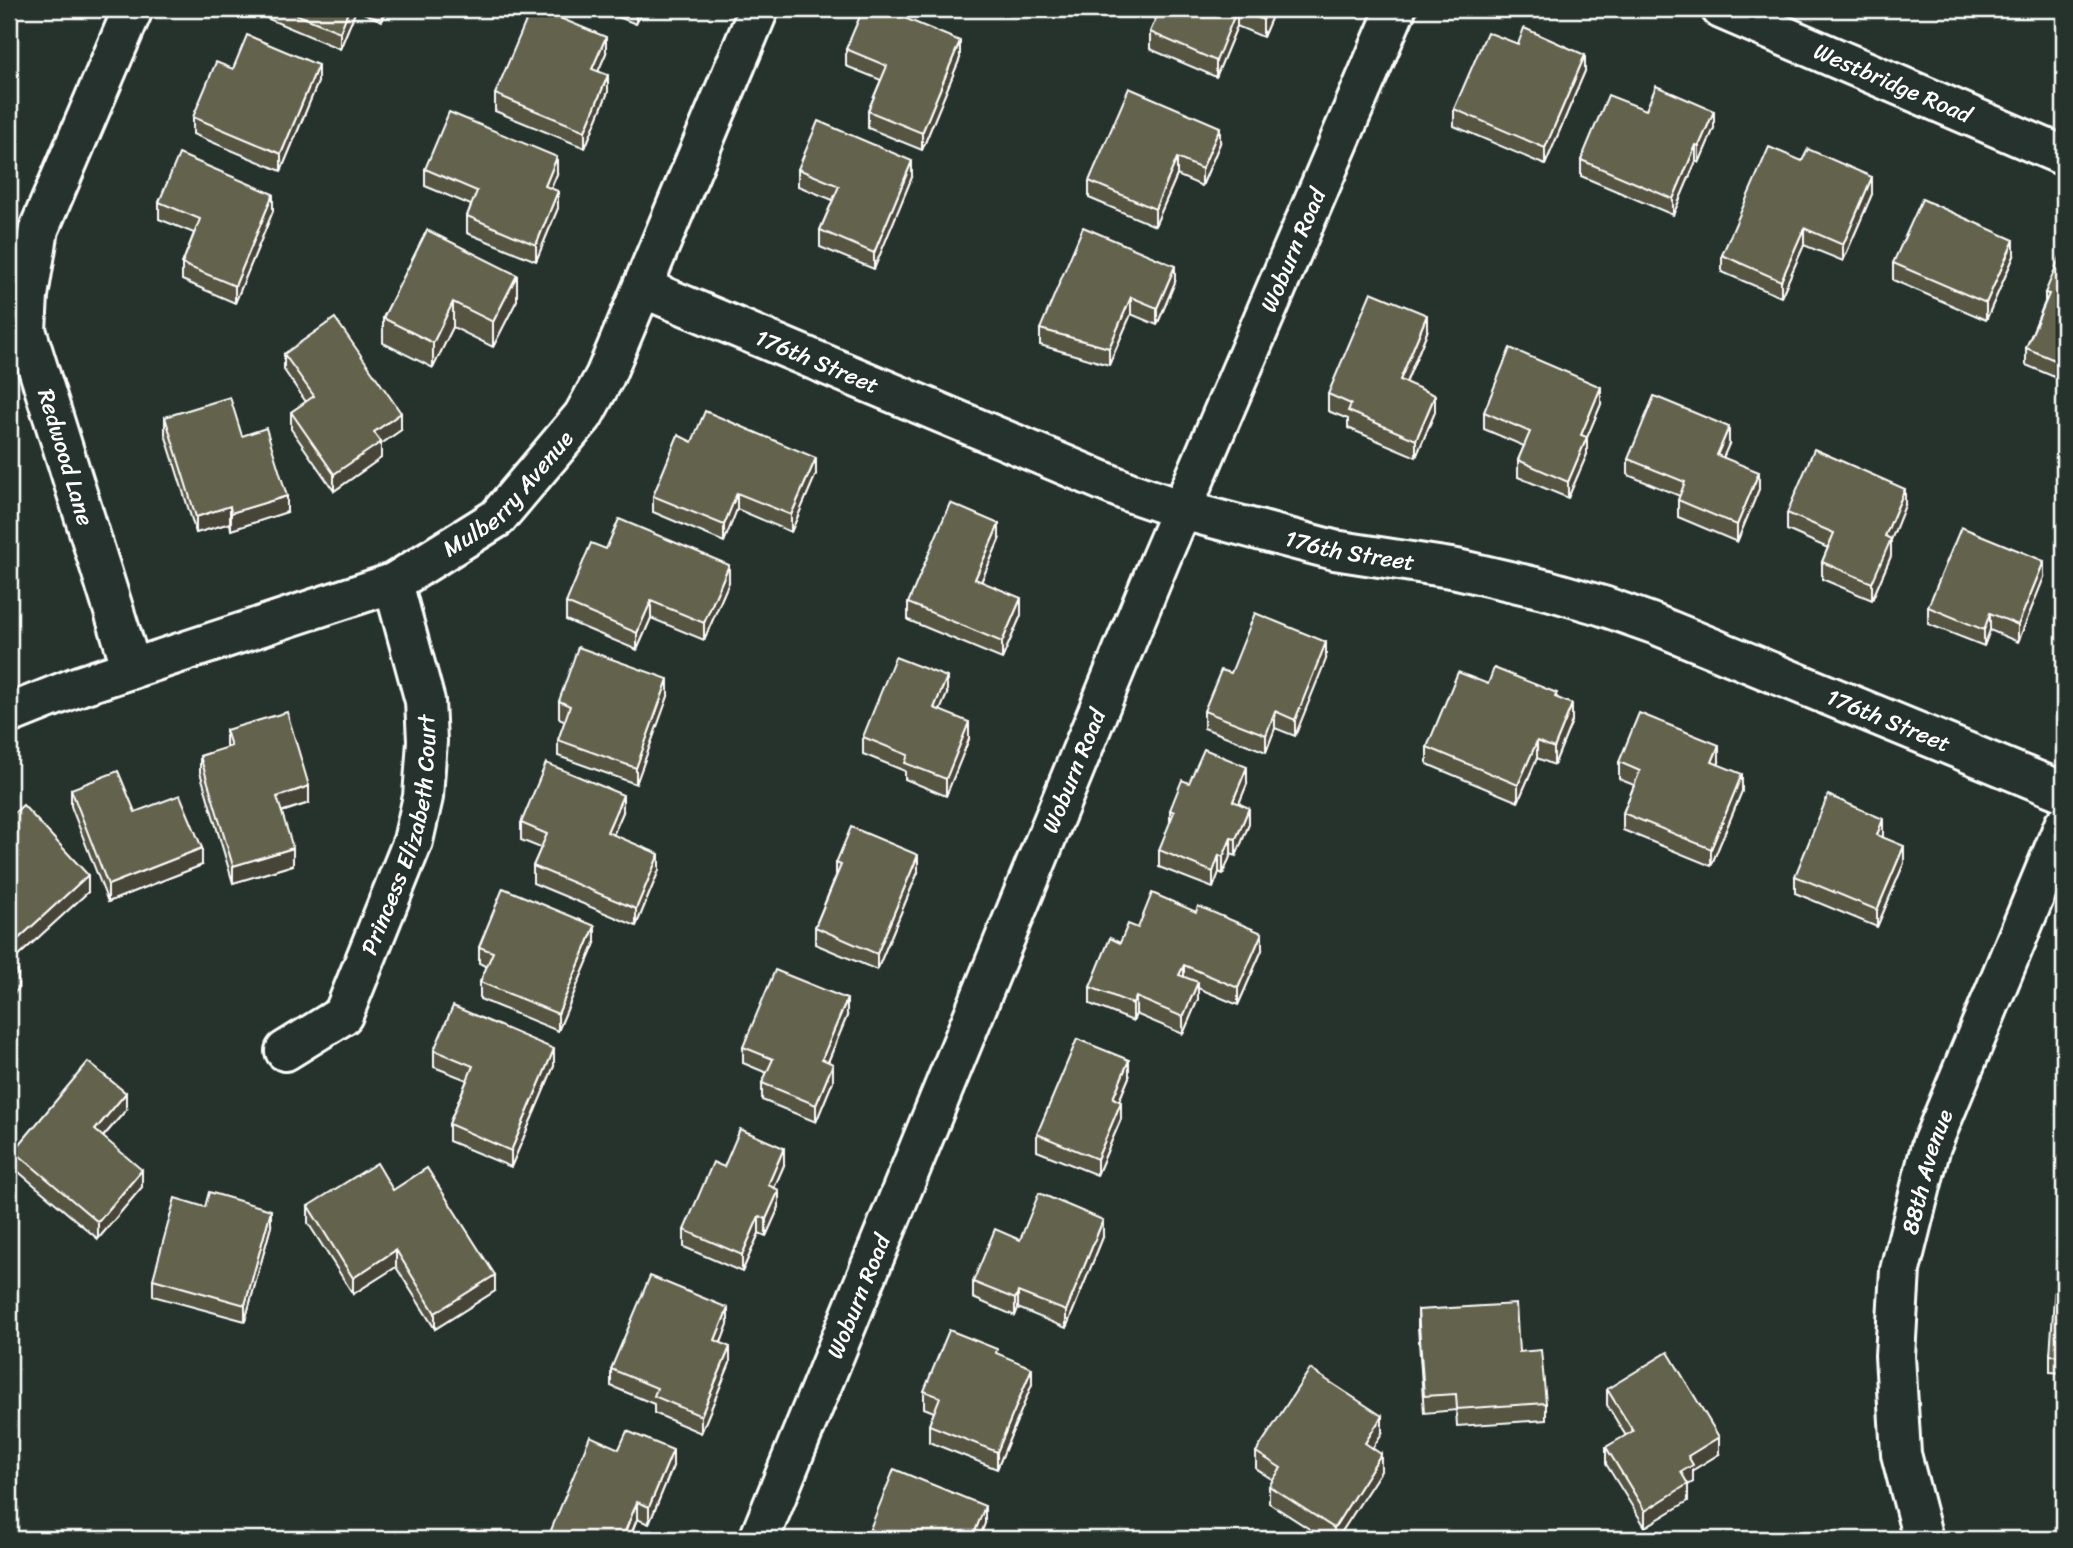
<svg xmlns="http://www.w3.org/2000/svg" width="2073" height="1548" viewBox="0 0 2073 1548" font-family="Sriracha,sans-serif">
<rect width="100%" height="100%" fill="#26332d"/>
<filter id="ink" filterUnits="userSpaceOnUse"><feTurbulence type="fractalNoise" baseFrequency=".0143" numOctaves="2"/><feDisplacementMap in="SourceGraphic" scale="14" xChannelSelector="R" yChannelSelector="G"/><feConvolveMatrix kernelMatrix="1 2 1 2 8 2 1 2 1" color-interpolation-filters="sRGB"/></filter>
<g filter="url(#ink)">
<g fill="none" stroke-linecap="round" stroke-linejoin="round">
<defs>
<g id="minor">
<path id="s1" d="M1721 9 2064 156"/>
<path id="s2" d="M643 288 1129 492 1182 510 1334 550 1457 569 1548 590 1603 606 1654 624 2064 792"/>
<polyline points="132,669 26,330 28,296 39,229 133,9"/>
<path id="s3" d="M9 714 79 686 393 583 497 518 583 416 605 376 759 9"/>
<path id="s4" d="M285 1051 343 1015 413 841 423 797 427 741 425 701 393 583"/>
<path id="s5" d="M759 1539 1160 560 1396 9"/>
<path id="s6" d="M1923 1539 1901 1454 1895 1356 1900 1270 1931 1146 2064 825"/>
</g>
</defs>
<!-- minor casing -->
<use href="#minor" stroke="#fff" stroke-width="44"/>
<!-- minor -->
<use href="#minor" stroke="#26332d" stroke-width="38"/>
</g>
<!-- wall -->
<g fill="#565543" stroke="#fff" stroke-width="2">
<polygon points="245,9 388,9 382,21 356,10 340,49"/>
<polygon points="598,9 643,9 636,24"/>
<polygon points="930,9 954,9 952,15"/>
<polygon points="1160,9 1275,9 1263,37 1237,26 1216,77 1150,49 1150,32"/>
<polygon points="1518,44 1585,71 1545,165 1454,126 1454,109"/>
<polygon points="846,49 960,58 922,150 868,128 868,111 881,80 846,66"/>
<polygon points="606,53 598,71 608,92 585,148 495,111 495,94"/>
<polygon points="233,69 318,82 281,171 193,134 193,117"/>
<polygon points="1646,110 1714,128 1699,163 1696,161 1673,215 1581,176 1581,160"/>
<polygon points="1220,143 1202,186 1177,175 1155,226 1089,198 1089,181"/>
<polygon points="1802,161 1872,194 1843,261 1804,245 1781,297 1722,272 1722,255"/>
<polygon points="425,169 557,174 551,188 558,208 536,261 467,233 467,216 471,205 425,186"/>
<polygon points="798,169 912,177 874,269 820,247 820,230 833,200 798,186"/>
<polygon points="159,202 273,211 235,303 182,280 182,264 194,233 159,219"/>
<polygon points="427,230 517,300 493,347 453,327 433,368 383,343 383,318"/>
<polygon points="2014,256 1986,320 1893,280 1893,263"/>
<polygon points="2064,258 2064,381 2026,365 2026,348 2045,302 2045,293"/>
<polygon points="1175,282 1157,325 1131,314 1109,365 1040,345 1040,329"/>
<polygon points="1427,332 1406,383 1435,412 1416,457 1348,428 1348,419 1328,411 1328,394"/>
<polygon points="284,354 401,430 381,444 381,458 334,491 291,429 291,412 306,402 284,370"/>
<polygon points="1601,404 1587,437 1587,454 1568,498 1518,477 1518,460 1524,446 1484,429 1484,412"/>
<polygon points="165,417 242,436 287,512 231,530 230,523 196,533 165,434"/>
<polygon points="692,442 816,474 791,532 737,509 724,542 653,512 653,496"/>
<polygon points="1729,444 1723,457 1759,489 1737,542 1678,517 1678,500 1680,496 1628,475 1628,459"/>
<polygon points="1905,505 1891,540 1891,556 1872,600 1822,579 1822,562 1828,548 1787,530 1787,513"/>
<polygon points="999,540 981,582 1021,615 1002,659 908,620 908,603"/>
<polygon points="606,549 729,582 704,640 651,618 637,650 566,620 566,603"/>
<polygon points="2044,577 2018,642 1990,630 1984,646 1928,624 1928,607"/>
<polygon points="1326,659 1295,736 1275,728 1266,752 1204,728 1204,711 1231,673"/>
<polygon points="1488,684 1557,697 1572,721 1554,765 1537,758 1518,802 1427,764 1427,747"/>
<polygon points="947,694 940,710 969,739 946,796 905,779 905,771 863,754 863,737"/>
<polygon points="668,696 636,784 558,756 558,740 565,721 559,718 559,701"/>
<polygon points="226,730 309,803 282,812 293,865 233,883 200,772 200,756 226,748"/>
<polygon points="1619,762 1719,762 1718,764 1742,791 1711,866 1623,830 1623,813 1634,785 1619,779"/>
<polygon points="1189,783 1247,784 1239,803 1249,824 1236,856 1231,854 1223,874 1219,872 1213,888 1159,867 1159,850 1170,824 1170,810"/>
<polygon points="71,789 135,812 202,865 108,902 71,806"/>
<polygon points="623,812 613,835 659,870 636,926 533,883 533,866 541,848 521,840 521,823"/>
<polygon points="9,818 88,892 17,957 9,948"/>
<polygon points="1883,835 1883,837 1904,863 1877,927 1795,893 1795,876"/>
<polygon points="836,863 918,872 877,970 815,944 815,927 836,876"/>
<polygon points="1138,928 1262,950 1238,1005 1198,988 1198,999 1183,1034 1136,1014 1133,1021 1090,1004 1090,987 1120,943"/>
<polygon points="595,943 558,1031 480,999 480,982 487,967 479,963 479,947"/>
<polygon points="847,1016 828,1062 833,1081 816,1122 762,1100 762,1083 767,1073 743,1063 743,1047"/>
<polygon points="434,1050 554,1066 511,1167 449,1141 449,1124 467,1080 434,1067"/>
<polygon points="1129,1077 1119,1101 1121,1119 1097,1175 1037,1151 1037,1134"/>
<polygon points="126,1110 103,1137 142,1187 98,1239 14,1168 14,1151"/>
<polygon points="784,1165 774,1188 779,1207 766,1236 759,1233 742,1272 684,1247 684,1230 724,1167"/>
<polygon points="393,1190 495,1291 435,1329 396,1267 353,1294 308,1223 308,1206"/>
<polygon points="271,1226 245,1321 153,1296 153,1279"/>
<polygon points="1103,1237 1066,1328 1018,1308 1015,1316 973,1298 973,1282 1020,1240"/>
<polygon points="2064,1255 2064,1373 2050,1372 2050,1355"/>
<polygon points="1418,1310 1546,1403 1546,1420 1457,1426 1456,1410 1424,1413 1418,1327"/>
<polygon points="728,1324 721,1343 730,1363 701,1433 654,1413 654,1404 611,1386 611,1369"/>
<polygon points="997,1354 1032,1384 997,1469 929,1442 929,1425 934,1412 924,1408 924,1391"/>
<polygon points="1607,1389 1719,1454 1693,1470 1693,1482 1688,1485 1688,1501 1645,1527 1606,1464 1606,1447 1626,1436 1607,1405"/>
<polygon points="1382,1433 1372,1448 1381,1471 1337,1539 1325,1539 1269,1503 1269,1486 1273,1480 1256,1469 1256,1452"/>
<polygon points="619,1449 673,1466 649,1524 637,1519 629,1539 549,1539 549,1535"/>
<polygon points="985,1523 979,1539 870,1539 870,1529"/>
</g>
<!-- shaded-wall -->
<g fill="#464537" stroke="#fff" stroke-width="2">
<polygon points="349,9 356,9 356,10 340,49 340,32"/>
<polygon points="382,9 388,9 382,21"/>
<polygon points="636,9 643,9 636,24"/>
<polygon points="1237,9 1237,26 1216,77 1216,61"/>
<polygon points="1268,9 1275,9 1263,37 1263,20"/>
<polygon points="606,37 606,53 592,86 592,69"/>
<polygon points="960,41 960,58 922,150 922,133"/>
<polygon points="1585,55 1585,71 1545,165 1545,148"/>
<polygon points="318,65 318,82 281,171 281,154"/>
<polygon points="608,75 608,92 585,148 585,131"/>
<polygon points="1714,111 1714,128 1699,163 1699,146"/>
<polygon points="1220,127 1220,143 1202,186 1202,169"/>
<polygon points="1696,145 1696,161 1673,215 1673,199"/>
<polygon points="557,157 557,174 545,203 545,186"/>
<polygon points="1177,158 1177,175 1155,226 1155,209"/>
<polygon points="912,161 912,177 874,269 874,253"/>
<polygon points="1872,177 1872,194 1843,261 1843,245"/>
<polygon points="558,191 558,208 536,261 536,245"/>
<polygon points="273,194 273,211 235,303 235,286"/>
<polygon points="1804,228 1804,245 1781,297 1781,281"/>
<polygon points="2014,240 2014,256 1986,320 1986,303"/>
<polygon points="1175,266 1175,282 1157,325 1157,308"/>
<polygon points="517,275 517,300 493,347 493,322"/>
<polygon points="1131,297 1131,314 1109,365 1109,348"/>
<polygon points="453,302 453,327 433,368 433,343"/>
<polygon points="1427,315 1427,332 1400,397 1400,380"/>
<polygon points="1601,387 1601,404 1581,452 1581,435"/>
<polygon points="1435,395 1435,412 1416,457 1416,440"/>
<polygon points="401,413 401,430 381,444 381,458 334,491 334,474 374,432"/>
<polygon points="1729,427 1729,444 1717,472 1717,455"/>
<polygon points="1587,437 1587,454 1568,498 1568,482"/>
<polygon points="816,458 816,474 791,532 791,515"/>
<polygon points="1759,472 1759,489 1737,542 1737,525"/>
<polygon points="1905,489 1905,505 1891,540 1891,556 1872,600 1872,583 1885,536"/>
<polygon points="737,493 737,509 724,542 724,525"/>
<polygon points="287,496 287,512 231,530 231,513"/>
<polygon points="230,506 230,523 196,533 196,517"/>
<polygon points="999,524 999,540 975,596 975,579"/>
<polygon points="2044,561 2044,577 2018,642 2018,625"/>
<polygon points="729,565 729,582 704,640 704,623"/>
<polygon points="1021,598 1021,615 1002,659 1002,642"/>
<polygon points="651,601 651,618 637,650 637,633"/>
<polygon points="1990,613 1990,630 1984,646 1984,630"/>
<polygon points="1326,642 1326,659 1295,736 1295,720"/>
<polygon points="947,677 947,694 934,725 934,708"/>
<polygon points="668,679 668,696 636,784 636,768"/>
<polygon points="1572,704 1572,721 1554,765 1554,748"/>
<polygon points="1275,711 1275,728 1266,752 1266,735"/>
<polygon points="969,722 969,739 946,796 946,779"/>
<polygon points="1537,741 1537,758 1518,802 1518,785"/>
<polygon points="1719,745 1719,762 1712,778 1712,762"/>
<polygon points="1247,767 1247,784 1233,818 1233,801"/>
<polygon points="1742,774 1742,791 1711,866 1711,849"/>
<polygon points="309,786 309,803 277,813 277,797"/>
<polygon points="623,795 623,812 607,849 607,832"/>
<polygon points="1249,808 1249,824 1236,856 1236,839"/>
<polygon points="1883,819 1883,835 1877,852 1877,835"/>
<polygon points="1231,838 1231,854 1223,874 1223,857"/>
<polygon points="1904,846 1904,863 1877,927 1877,910"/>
<polygon points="202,848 202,865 108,902 108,885"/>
<polygon points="293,848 293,865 233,883 233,866"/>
<polygon points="659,854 659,870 636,926 636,909"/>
<polygon points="918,855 918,872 877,970 877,954"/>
<polygon points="1219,855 1219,872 1213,888 1213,872"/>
<polygon points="88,875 88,892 17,957 17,940"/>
<polygon points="595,926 595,943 558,1031 558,1014"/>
<polygon points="1262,933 1262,950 1238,1005 1238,988"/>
<polygon points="1184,965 1184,982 1179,975"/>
<polygon points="18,972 18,989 9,999 9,982"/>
<polygon points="1198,982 1198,999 1183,1034 1183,1017"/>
<polygon points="1136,997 1136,1014 1133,1021 1133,1004"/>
<polygon points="847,999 847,1016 822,1076 822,1059"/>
<polygon points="554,1049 554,1066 511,1167 511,1151"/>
<polygon points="1129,1060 1129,1077 1113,1115 1113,1098"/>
<polygon points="833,1064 833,1081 816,1122 816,1105"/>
<polygon points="126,1093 126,1110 95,1146 95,1130"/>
<polygon points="1121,1102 1121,1119 1097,1175 1097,1159"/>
<polygon points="784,1148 784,1165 768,1202 768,1185"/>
<polygon points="142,1170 142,1187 98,1239 98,1222"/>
<polygon points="779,1190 779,1207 766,1236 766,1219"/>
<polygon points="271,1210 271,1226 245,1321 245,1305"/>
<polygon points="759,1216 759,1233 742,1272 742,1255"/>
<polygon points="1103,1220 1103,1237 1066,1328 1066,1311"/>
<polygon points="396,1250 396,1267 353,1294 353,1278"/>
<polygon points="495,1275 495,1291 435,1329 435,1313"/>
<polygon points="1018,1292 1018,1308 1015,1316 1015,1299"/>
<polygon points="728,1308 728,1324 715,1357 715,1340"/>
<polygon points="730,1347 730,1363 701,1433 701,1416"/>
<polygon points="1032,1368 1032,1384 997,1469 997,1452"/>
<polygon points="1382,1416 1382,1433 1365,1460 1365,1443"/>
<polygon points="1719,1437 1719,1454 1693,1470 1693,1482 1688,1485 1688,1501 1645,1527 1645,1511 1681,1472 1688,1456"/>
<polygon points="673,1450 673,1466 649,1524 649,1507"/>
<polygon points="1381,1454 1381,1471 1337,1539 1334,1539 1334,1528"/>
<polygon points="637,1502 637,1519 629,1539 622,1539"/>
<polygon points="985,1506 985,1523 979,1539 972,1539"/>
</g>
<!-- building -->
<g fill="#64634e" stroke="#fff" stroke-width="2">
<polygon points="283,9 349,9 340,32"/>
<polygon points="531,9 538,9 606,37 592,69 608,75 585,131 495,94"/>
<polygon points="863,9 883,9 960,41 922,133 868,111 887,66 846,49"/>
<polygon points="1160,9 1268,9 1263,20 1237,9 1216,61 1150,32"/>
<polygon points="1524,28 1585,55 1545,148 1454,109 1487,32 1518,44"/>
<polygon points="247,35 318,65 281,154 193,117 216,62 233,69"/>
<polygon points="1656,86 1714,111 1699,146 1696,145 1673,199 1581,160 1608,95 1646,110"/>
<polygon points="1129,88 1220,127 1202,169 1177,158 1155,209 1089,181"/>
<polygon points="449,112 557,157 545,186 558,191 536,245 467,216 477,191 425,169"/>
<polygon points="818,121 912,161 874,253 820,230 839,186 798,169"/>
<polygon points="1769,147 1802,161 1808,149 1872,177 1843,245 1804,228 1781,281 1722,255"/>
<polygon points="179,154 273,194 235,286 182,264 200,219 159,202"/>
<polygon points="1922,199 2014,240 1986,303 1893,263"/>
<polygon points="1083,227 1175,266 1157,308 1131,297 1109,348 1040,329"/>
<polygon points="427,230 517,275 493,322 453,302 433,343 383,318"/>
<polygon points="2060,257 2064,258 2064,364 2026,348 2049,294 2045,293"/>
<polygon points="1371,292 1427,315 1400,380 1435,395 1416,440 1348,411 1351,404 1328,394"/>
<polygon points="335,318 401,413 374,432 381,442 334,474 291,412 314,396 284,354"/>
<polygon points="1510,348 1601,387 1581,435 1587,437 1568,482 1518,460 1530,432 1484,412"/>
<polygon points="1654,396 1729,427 1717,455 1759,472 1737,525 1678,500 1685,482 1628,459"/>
<polygon points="230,397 242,436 266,428 287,496 231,513 230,506 196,517 165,417"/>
<polygon points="705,411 816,458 791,515 737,493 724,525 653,496 678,435 692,442"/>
<polygon points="1814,449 1905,489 1885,536 1891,539 1872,583 1822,562 1834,533 1787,513"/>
<polygon points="950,503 999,524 975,579 1021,598 1002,642 908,603"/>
<polygon points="619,519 729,565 704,623 651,601 637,633 566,603 591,543 606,549"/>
<polygon points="1961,527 2044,561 2018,625 1990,613 1984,630 1928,607"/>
<polygon points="1255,613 1326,642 1295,720 1275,711 1266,735 1204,711 1221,670 1231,673"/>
<polygon points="578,647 668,679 636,768 558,740 570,706 559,701"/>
<polygon points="895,657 947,677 934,708 969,722 946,779 905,763 908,755 863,737"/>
<polygon points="1494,668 1557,693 1555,697 1572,704 1554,748 1537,741 1518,785 1427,747 1458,672 1488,684"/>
<polygon points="287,712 309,786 277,797 293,848 233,866 200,756 231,746 226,730"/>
<polygon points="1639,713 1719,745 1712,762 1742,774 1711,849 1623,813 1640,771 1619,762"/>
<polygon points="1204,749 1247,767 1233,801 1249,808 1236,839 1231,838 1223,857 1219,855 1213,872 1159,850 1174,812 1170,810 1182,780 1189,783"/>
<polygon points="546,763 623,795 607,832 659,854 636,909 533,866 547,834 521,823"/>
<polygon points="118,771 135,812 180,795 202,848 108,885 71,789"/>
<polygon points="1828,795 1883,819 1877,835 1904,846 1877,910 1795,876"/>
<polygon points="23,805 88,875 17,940 9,931 9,818"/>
<polygon points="851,827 918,855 877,954 815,927 841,865 836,863"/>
<polygon points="503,888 595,926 558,1014 480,982 493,952 479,947"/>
<polygon points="1152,893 1196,912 1198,906 1262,933 1238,988 1184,965 1179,975 1198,982 1183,1017 1136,997 1133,1004 1090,987 1110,938 1120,943 1128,924 1138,928"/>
<polygon points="9,963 18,972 9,982"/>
<polygon points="775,970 847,999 822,1059 833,1064 816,1105 762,1083 773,1059 743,1047"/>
<polygon points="453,1006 554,1049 511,1151 449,1124 473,1066 434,1050"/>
<polygon points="1077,1039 1129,1060 1113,1098 1121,1102 1097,1159 1037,1134"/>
<polygon points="88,1062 126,1093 95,1130 142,1170 98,1222 14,1151"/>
<polygon points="740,1129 784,1148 768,1185 779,1190 766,1219 759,1216 742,1255 684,1230 713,1162 724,1167"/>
<polygon points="377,1163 393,1190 427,1168 495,1275 435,1313 396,1250 353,1278 308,1206"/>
<polygon points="209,1192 271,1210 245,1305 153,1279 175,1198 205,1207"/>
<polygon points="1039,1193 1103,1220 1066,1311 1018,1292 1015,1299 973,1282 995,1229 1020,1240"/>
<polygon points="2057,1255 2064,1255 2064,1356 2050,1355"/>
<polygon points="650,1276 728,1308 715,1340 730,1347 701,1416 654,1396 657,1388 611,1369"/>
<polygon points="1516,1304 1519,1352 1541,1350 1546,1403 1457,1409 1456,1394 1424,1396 1418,1310"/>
<polygon points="949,1330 997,1349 996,1353 1032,1368 997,1452 929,1425 940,1397 924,1391"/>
<polygon points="1668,1352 1719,1437 1688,1456 1693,1465 1681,1472 1688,1484 1645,1511 1606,1447 1633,1431 1607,1389"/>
<polygon points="1310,1369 1382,1416 1365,1443 1381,1454 1334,1528 1269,1486 1281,1468 1256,1452"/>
<polygon points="627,1431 673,1450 649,1507 637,1502 622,1539 558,1539 549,1535 590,1436 619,1449"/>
<polygon points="894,1469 985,1506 972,1539 881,1539 883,1535 870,1529"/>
</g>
</g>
<g text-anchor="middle" stroke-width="6" stroke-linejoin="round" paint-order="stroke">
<!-- street labels -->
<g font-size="23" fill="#fff" stroke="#26332d">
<text dy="8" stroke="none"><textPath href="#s1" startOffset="187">Westbridge Road</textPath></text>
<text dy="8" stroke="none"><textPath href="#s5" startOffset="1395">Woburn Road</textPath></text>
<text dy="8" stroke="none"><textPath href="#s2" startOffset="189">176th Street</textPath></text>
<text transform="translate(66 457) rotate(73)" y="8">Redwood Lane</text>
<text dy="8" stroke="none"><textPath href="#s3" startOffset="553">Mulberry Avenue</textPath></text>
<text dy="8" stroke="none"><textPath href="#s2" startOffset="756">176th Street</textPath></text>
<text dy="8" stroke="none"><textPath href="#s2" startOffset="1323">176th Street</textPath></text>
<text dy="8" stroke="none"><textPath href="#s5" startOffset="830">Woburn Road</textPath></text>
<text dy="8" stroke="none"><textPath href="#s4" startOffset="259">Princess Elizabeth Court</textPath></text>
<text dy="8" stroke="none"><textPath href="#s6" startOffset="374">88th Avenue</textPath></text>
<text dy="8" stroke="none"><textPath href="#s5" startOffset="262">Woburn Road</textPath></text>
</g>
</g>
<!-- margin -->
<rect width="2073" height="1548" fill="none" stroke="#26332d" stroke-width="35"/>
<rect x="18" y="18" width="2038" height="1513" fill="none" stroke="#fff" stroke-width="2.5" filter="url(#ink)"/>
</svg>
